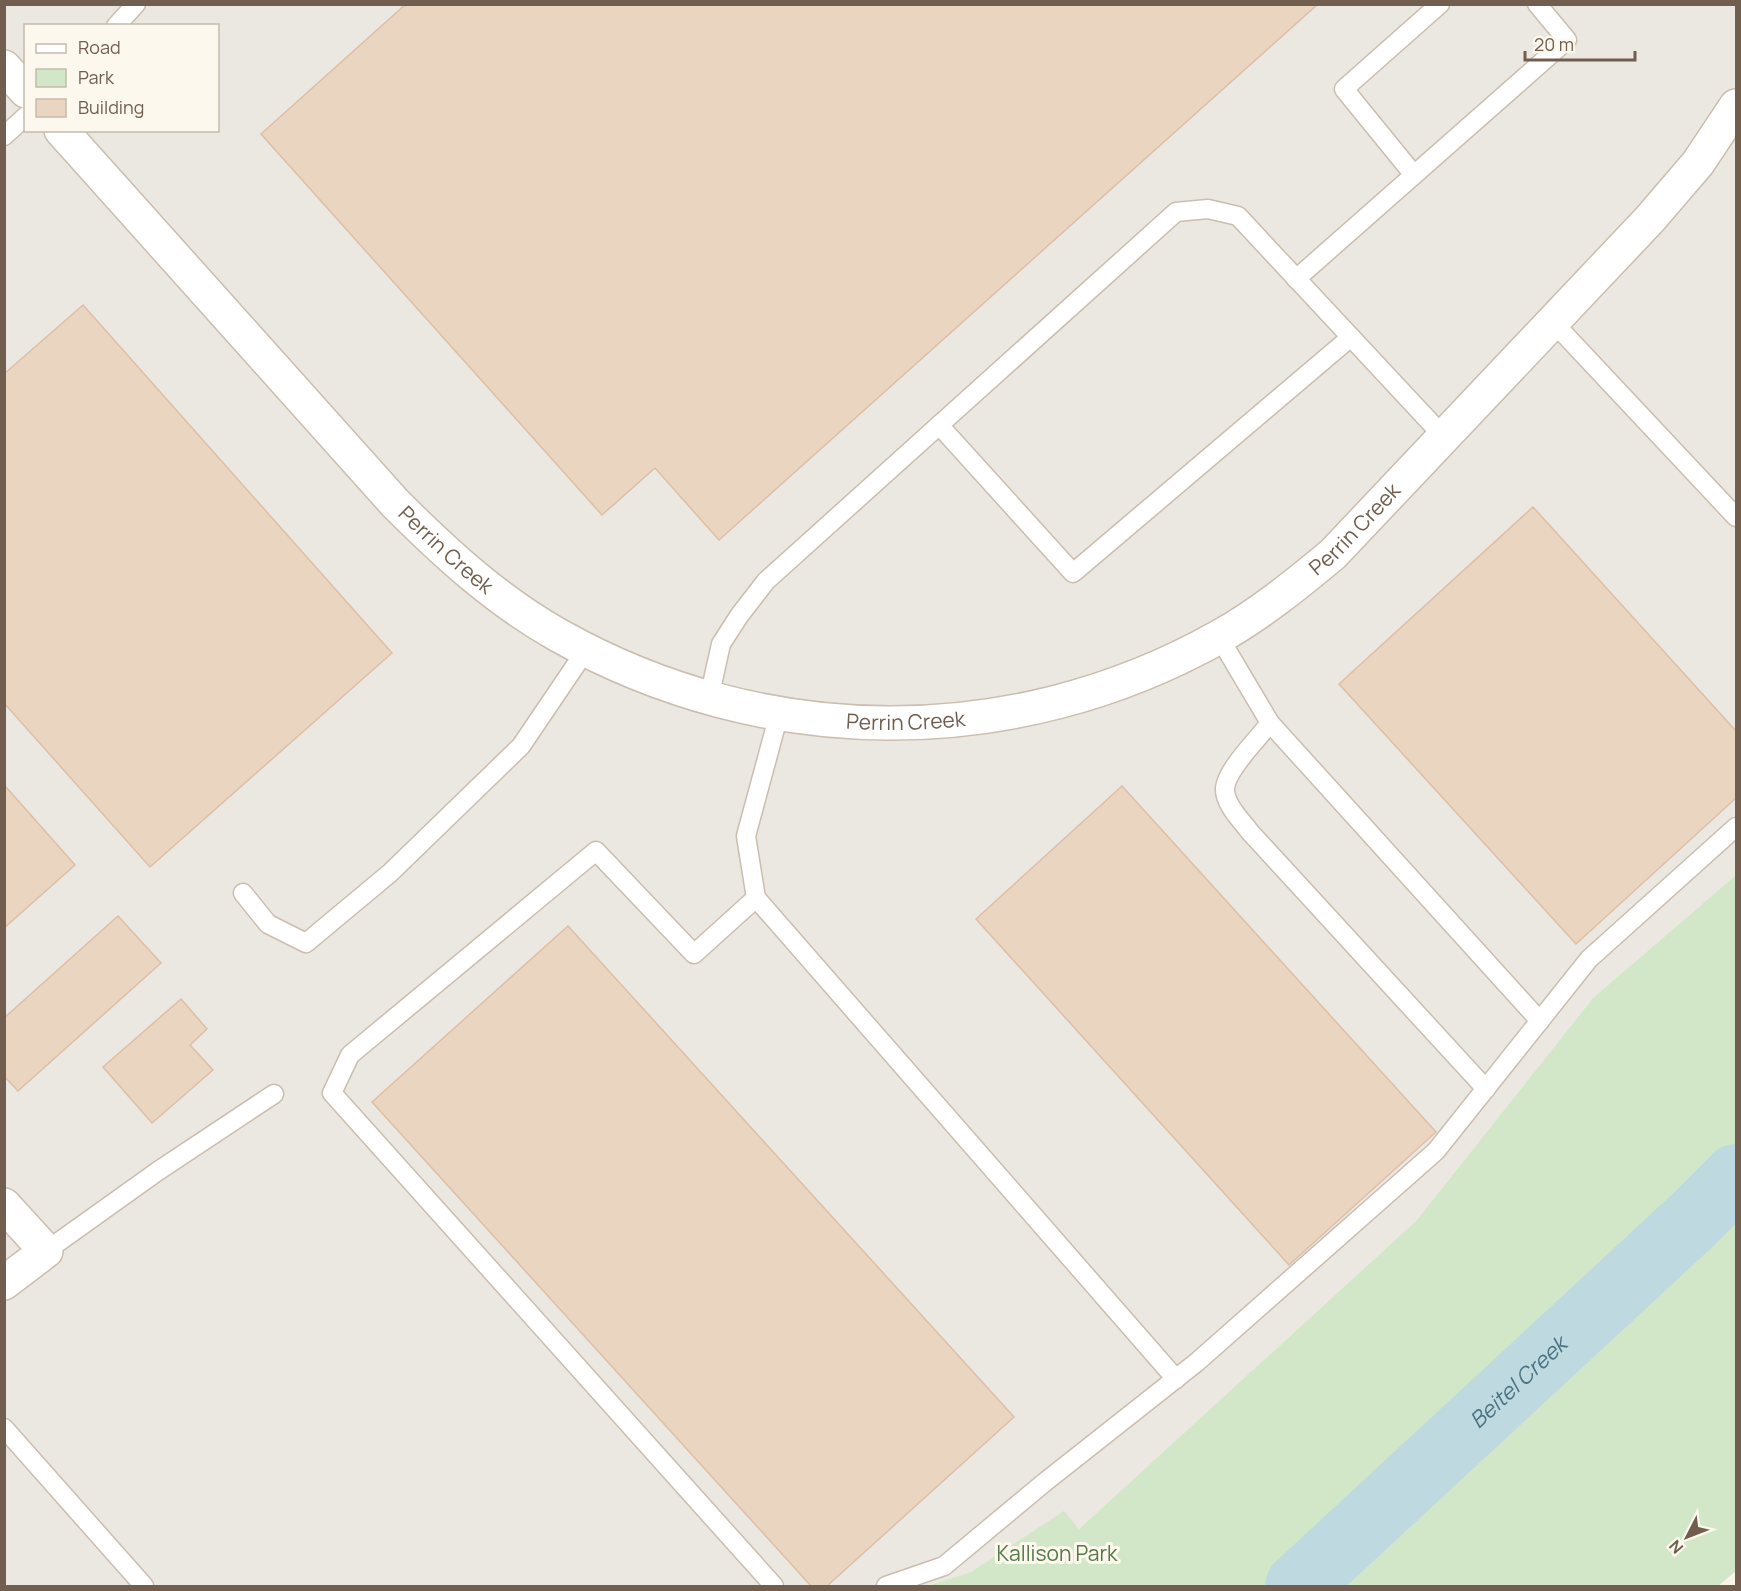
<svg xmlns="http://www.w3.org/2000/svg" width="1741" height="1591" viewBox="0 0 1741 1591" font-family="Manrope,sans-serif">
<rect width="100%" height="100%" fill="#faf5e8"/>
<!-- industrial -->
<path fill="#ebe7e1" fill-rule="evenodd" d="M5 5H1736V875L1593 998 1416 1221 1079 1529 1064 1512 971 1572 928 1586H5ZM26 26H218V130H26Z"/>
<!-- green -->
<polygon fill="#d2e6c8" points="1736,875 1736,1571 1718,1586 928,1586 971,1572 1064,1511 1079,1529 1416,1221 1593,998"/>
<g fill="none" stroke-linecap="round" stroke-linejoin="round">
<!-- river -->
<path stroke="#bfd9e1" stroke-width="66" id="s1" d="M1298 1586 1693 1220 1736 1177"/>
</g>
<!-- building -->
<g fill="#ead5c1" stroke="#ddbfa5" stroke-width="1.5">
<polygon points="406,4 1318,4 719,540 655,468 602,515 261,134"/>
<polygon points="83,305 392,653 150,867 4,703 4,374"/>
<polygon points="1533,507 1736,731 1736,798 1576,944 1339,684"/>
<polygon points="1122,786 1436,1132 1289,1265 976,919"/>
<polygon points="6,787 75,865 4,928 4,788"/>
<polygon points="118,916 161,963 18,1091 4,1076 4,1018"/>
<polygon points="568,926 1014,1417 827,1586 811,1586 372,1102"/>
<polygon points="181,999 207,1029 190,1045 213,1070 152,1123 103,1067"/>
</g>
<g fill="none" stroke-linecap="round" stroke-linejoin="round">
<defs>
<g id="service">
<polyline points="116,26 136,4"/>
<polyline points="4,136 26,116"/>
<polyline points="1414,175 1344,89 1440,4"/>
<polyline points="1296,279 1567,40 1537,4"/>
<polyline points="1553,322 1736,517"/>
<polyline points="939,425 1073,573 1351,337"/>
<polyline points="1219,637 1270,723 1540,1021"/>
<polyline points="709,698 721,644 739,616 766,581 1176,212 1208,209 1238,216 1444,437"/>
<path d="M1270 723C1258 739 1227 769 1225 788 1224 804 1242 821 1250 832L1486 1089"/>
<polyline points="243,893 268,924 306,943 390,873 521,746 586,650"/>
<polyline points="756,898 1176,1379"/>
<polyline points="46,1251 158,1171 274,1094"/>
<polyline points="4,1428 144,1586"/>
<polyline points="774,1586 332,1093 350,1055 596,851 694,954 756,898 746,836 779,714"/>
<polyline points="886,1586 944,1566 1045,1482 1197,1362 1436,1151 1589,959 1736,827"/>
</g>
<g id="minor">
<polyline points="4,67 26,91"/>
<path id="s2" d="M61 130 395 503C445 553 496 600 558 635 764 751 1012 753 1219 637 1260 614 1297 584 1333 554L1650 219 1698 163 1736 106"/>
<polyline points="4,1205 46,1251 4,1283"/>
</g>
</defs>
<!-- service casing -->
<use href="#service" stroke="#cbbdaf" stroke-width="21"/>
<!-- minor casing -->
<use href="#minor" stroke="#cbbdaf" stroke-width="36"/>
<!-- service -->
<use href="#service" stroke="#fff" stroke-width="18"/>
<!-- minor -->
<use href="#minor" stroke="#fff" stroke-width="33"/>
</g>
<g text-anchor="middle" stroke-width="6" stroke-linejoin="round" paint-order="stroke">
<!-- street labels -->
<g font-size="21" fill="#715e4f" stroke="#fdf8ee">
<text dy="7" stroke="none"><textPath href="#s2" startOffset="1576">Perrin Creek</textPath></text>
<text dy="7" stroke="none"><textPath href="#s2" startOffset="570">Perrin Creek</textPath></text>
<text dy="7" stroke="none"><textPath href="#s2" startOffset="1074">Perrin Creek</textPath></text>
</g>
<!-- park labels -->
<g font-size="21" fill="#557b4b" stroke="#fdf8ee">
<text x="1057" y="1561">Kallison Park</text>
</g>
<!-- water labels -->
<g font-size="22" font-style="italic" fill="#4b7482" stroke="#fdf8ee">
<text dy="8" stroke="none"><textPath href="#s1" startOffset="300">Beitel Creek</textPath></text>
</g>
</g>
<!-- border -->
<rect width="1741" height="1591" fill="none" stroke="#715e4f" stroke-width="12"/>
<!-- legend -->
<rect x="24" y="24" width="195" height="108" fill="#fdf8ee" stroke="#c5baae" stroke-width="1.5"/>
<rect x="36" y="44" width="30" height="9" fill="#ffffff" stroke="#c5baae" stroke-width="1.5"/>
<text x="78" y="54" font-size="18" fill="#715e4f">Road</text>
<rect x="36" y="69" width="30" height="18" fill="#d2e6c8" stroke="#c5baae" stroke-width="1.5"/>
<text x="78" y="84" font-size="18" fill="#715e4f">Park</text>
<rect x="36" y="99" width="30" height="18" fill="#ead5c1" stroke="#c5baae" stroke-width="1.5"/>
<text x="78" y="114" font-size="18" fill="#715e4f">Building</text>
<!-- north arrow -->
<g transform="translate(1687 1537) rotate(228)" stroke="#fdf8ee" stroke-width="4.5" paint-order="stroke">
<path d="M0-4.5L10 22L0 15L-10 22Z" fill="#715e4f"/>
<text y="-9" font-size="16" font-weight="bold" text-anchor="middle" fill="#715e4f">N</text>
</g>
<!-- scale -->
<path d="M1525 51v9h110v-9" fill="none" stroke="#715e4f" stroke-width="3"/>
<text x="1534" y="51" font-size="18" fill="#715e4f" stroke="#fdf8ee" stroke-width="4.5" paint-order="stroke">20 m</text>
</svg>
